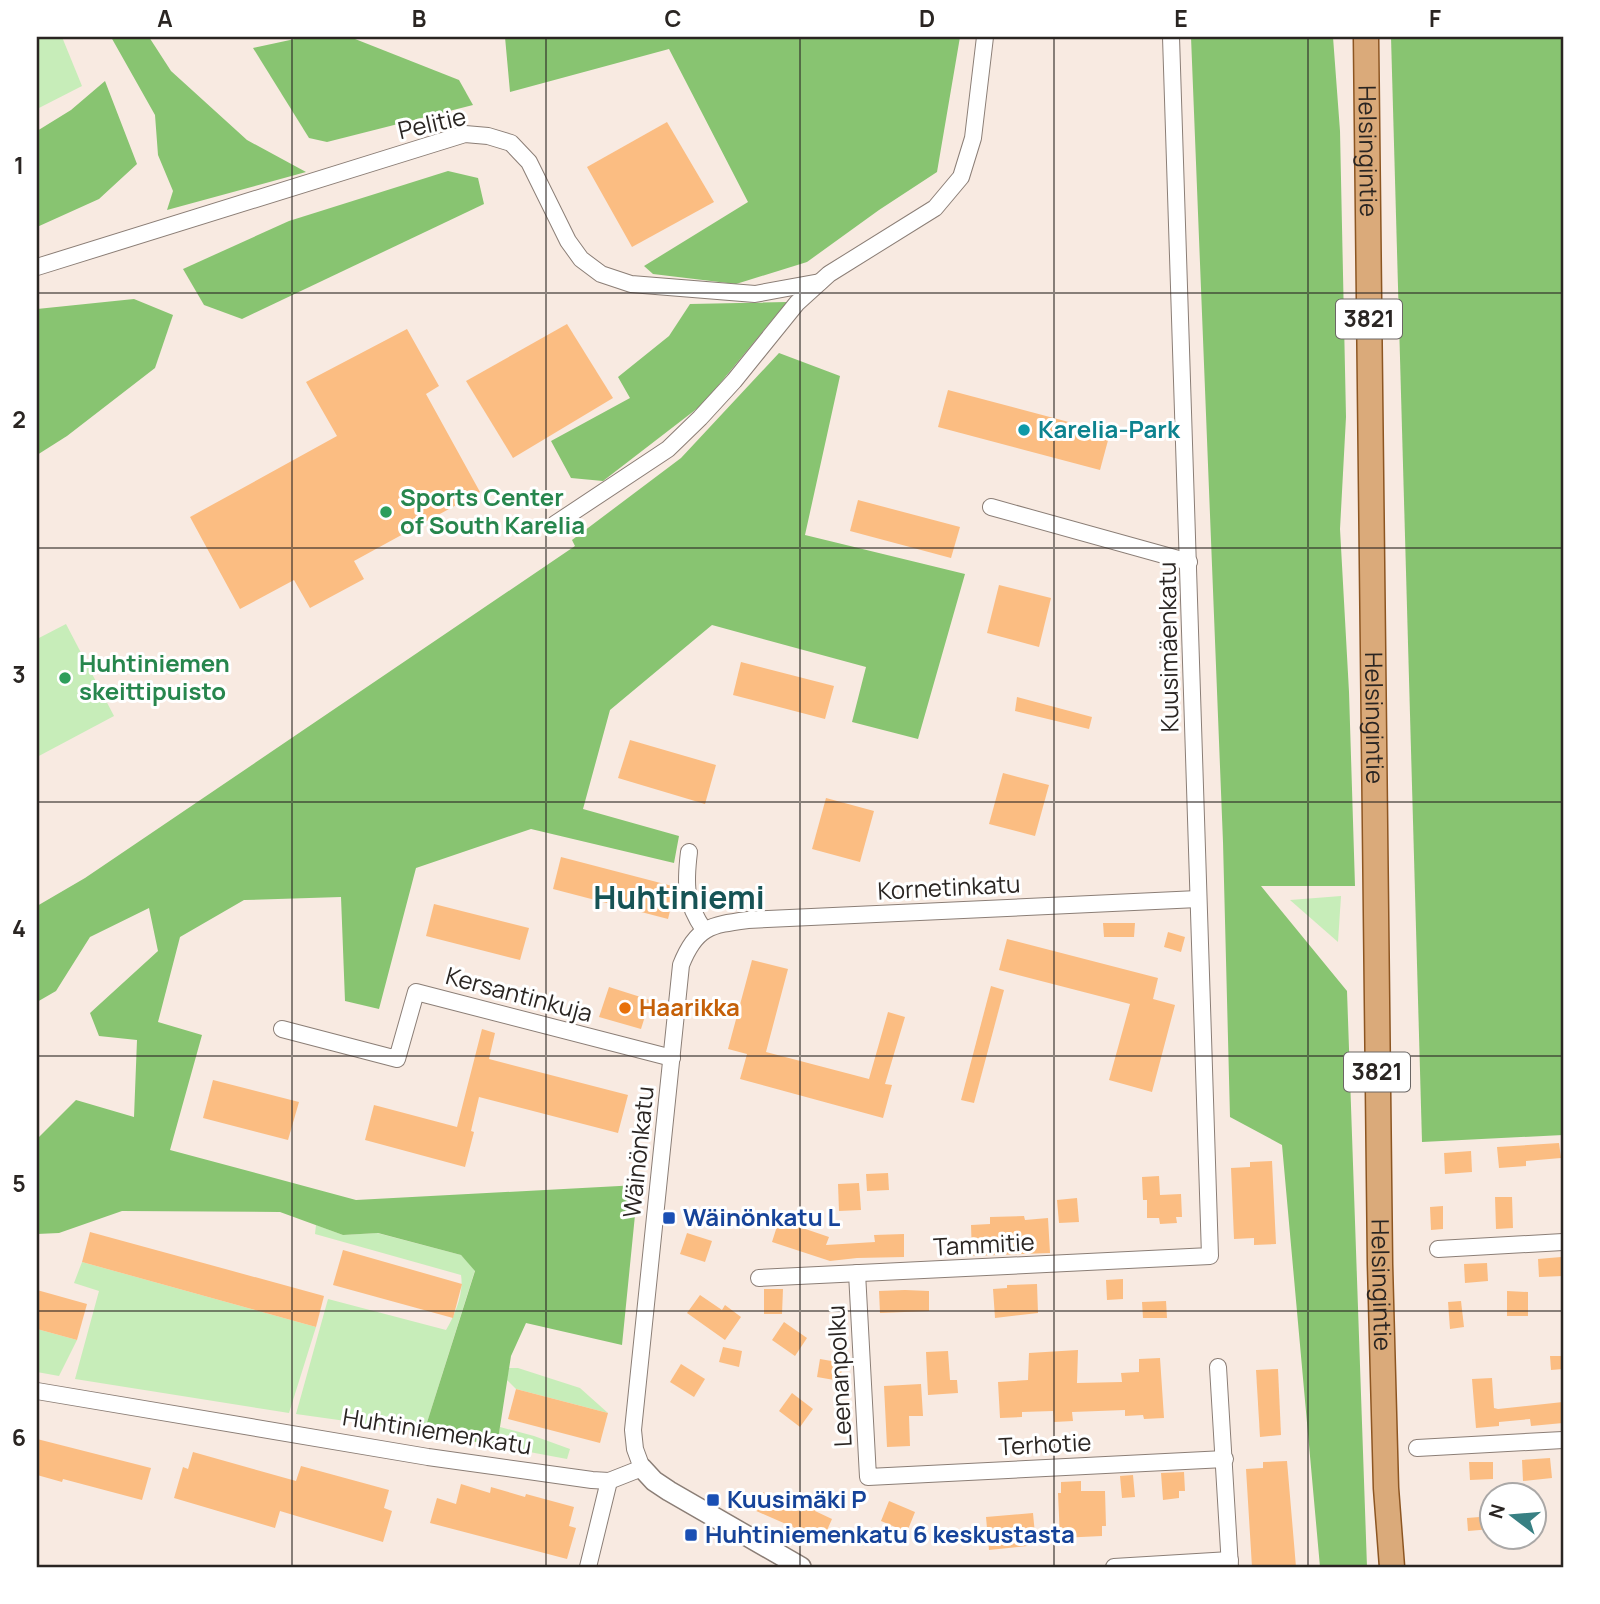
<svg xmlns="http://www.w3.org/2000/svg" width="1600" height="1604" viewBox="0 0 1600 1604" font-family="Manrope,sans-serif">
<rect width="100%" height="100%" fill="#f8eae1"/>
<!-- green -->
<g fill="#c7edb9">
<polygon points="37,37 62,37 82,86 37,109"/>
<polygon points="66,624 114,716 37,757 37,639"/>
<polygon points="1341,896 1338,942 1290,900"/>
<path d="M316 1225 343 1235 377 1233 461 1255 475 1270 424 1432 296 1414 328 1299 446 1330C455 1315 464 1293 461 1275L315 1234Z"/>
<polygon points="82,1262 316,1327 289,1413 75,1379 99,1291 74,1283"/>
<polygon points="37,1329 77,1340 59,1376 37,1372"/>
<polygon points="509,1368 518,1368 580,1388 608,1413 516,1389 507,1380"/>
<polygon points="500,1427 534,1436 570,1449 567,1459 497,1446"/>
</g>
<!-- forest -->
<g fill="#88c471">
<polygon points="111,37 149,37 171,71 247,140 306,172 167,210 173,191 158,155 155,115"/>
<polygon points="304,37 350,37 459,80 473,105 327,142 309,138 253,48"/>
<polygon points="505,37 960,37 937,172 879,210 807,262 736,284 653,274 644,266 748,202 669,49 510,92"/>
<polygon points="1191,37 1333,37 1340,131 1346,417 1340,529 1349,692 1355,886 1261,886 1347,991 1367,1567 1320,1567 1282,1145 1230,1117 1223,842"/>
<polygon points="1391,37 1563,37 1563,1135 1422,1142"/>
<polygon points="105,81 137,164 99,199 37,227 37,131 71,110"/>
<polygon points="448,171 478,178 484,204 242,319 204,305 183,269 289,221"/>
<polygon points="134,299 173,315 155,368 67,436 37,455 37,309"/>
<polygon points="787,302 703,404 603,481 571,478 551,441 630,398 618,377 669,336 690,304"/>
<polygon points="779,353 840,376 805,535 965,574 918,739 852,722 866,667 712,625 610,710 583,809 679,836 674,863 531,829 416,868 379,1009 345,1001 341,897 244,900 180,937 158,1022 202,1035 170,1150 356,1200 638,1185 622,1345 526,1323 511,1356 497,1446 424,1432 475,1271 461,1255 378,1233 343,1235 280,1212 122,1211 59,1233 37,1234 37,1139 76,1100 134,1117 137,1040 99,1036 90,1013 158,951 149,908 90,937 56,991 37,1002 37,906 85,878 575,546 572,540 681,458"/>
</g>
<!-- building -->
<g fill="#fbbd82">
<polygon points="667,122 714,202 632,247 587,167"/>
<polygon points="567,324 613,398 513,458 466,381"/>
<polygon points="407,329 439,386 426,394 480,492 354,561 364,579 310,608 294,580 240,609 190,517 337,436 306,382"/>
<polygon points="948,390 1110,433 1100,470 938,427"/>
<polygon points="858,500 960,527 951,558 850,531"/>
<polygon points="999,585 1051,598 1039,647 987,633"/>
<polygon points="741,662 834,686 825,719 733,695"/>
<polygon points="1017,697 1092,717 1089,729 1015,711"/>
<polygon points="630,740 716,765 705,804 618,778"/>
<polygon points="1003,773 1049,785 1035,836 989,824"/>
<polygon points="826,798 874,811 860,862 812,849"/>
<polygon points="561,857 676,887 668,919 553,889"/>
<polygon points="434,904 529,928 520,960 426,936"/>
<polygon points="1103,923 1135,923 1134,937 1104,937"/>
<polygon points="1168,932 1185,937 1181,952 1164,947"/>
<polygon points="1007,939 1158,978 1153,999 1175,1005 1152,1092 1109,1080 1130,1004 999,970"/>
<polygon points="752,960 788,969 766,1052 869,1079 888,1012 905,1017 885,1084 892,1085 883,1118 740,1079 747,1054 728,1049"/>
<polygon points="991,986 1004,990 974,1103 961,1100"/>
<polygon points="609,987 650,1000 641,1029 599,1017"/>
<polygon points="482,1029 495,1033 489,1059 628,1095 618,1133 479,1097 471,1131 474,1132 465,1167 365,1140 374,1105 457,1127"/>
<polygon points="213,1080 299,1102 288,1140 203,1118"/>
<polygon points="1559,1143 1561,1158 1526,1161 1526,1166 1499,1168 1497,1147"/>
<polygon points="1471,1151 1472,1172 1445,1174 1444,1153"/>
<polygon points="1272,1161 1276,1244 1254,1245 1254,1238 1234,1239 1231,1168 1250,1167 1250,1162"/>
<polygon points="888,1173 889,1190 867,1191 866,1174"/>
<polygon points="1159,1176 1160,1195 1181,1194 1182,1217 1176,1217 1177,1223 1160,1224 1159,1218 1147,1218 1147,1200 1143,1200 1142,1177"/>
<polygon points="859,1183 861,1210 839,1211 838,1184"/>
<polygon points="1495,1197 1512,1197 1513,1228 1496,1229"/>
<polygon points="1077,1198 1079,1222 1059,1223 1057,1200"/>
<polygon points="1443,1206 1443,1229 1431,1230 1430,1207"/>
<polygon points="1024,1216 1025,1220 1048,1218 1050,1253 972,1256 971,1225 990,1224 990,1217"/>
<polygon points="779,1220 829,1237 826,1245 875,1242 874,1235 904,1234 904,1257 857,1258 830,1261 772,1242"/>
<polygon points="90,1232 324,1296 316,1327 82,1262"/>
<polygon points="687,1233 712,1241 705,1262 680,1254"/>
<polygon points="343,1250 462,1284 453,1318 333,1285"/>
<polygon points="1561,1257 1563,1276 1539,1277 1538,1259"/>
<polygon points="1487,1263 1488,1281 1465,1283 1464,1264"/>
<polygon points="1123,1279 1123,1299 1107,1300 1106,1280"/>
<polygon points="1037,1284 1038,1313 995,1318 993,1289 1007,1288 1007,1285"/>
<polygon points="764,1289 783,1289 782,1314 764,1314"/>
<polygon points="37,1290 87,1304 77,1340 37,1329"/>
<polygon points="905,1290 929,1291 929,1311 880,1313 879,1291"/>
<polygon points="1507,1291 1528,1292 1528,1316 1507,1316"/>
<polygon points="700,1295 722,1310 725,1305 741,1317 725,1340 687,1313"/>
<polygon points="1166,1301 1167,1318 1143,1318 1142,1302"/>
<polygon points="1461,1301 1464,1327 1450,1329 1448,1302"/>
<polygon points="784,1322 807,1338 795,1356 772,1340"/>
<polygon points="723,1347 742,1351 739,1367 719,1362"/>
<polygon points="1078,1350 1077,1383 1122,1382 1121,1373 1139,1372 1139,1359 1160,1358 1164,1418 1144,1419 1143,1415 1125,1416 1125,1410 1072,1412 1073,1421 1054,1422 1053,1411 1022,1412 1022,1417 1000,1418 998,1382 1028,1380 1029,1353"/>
<polygon points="948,1351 950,1380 957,1380 958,1393 928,1395 926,1352"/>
<polygon points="1550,1356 1563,1356 1563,1369 1551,1370"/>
<polygon points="820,1359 843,1363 840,1381 817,1377"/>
<polygon points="681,1364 705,1379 694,1397 670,1382"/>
<polygon points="1278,1369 1281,1435 1260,1437 1256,1370"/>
<polygon points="1492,1378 1494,1408 1498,1409 1563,1402 1563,1423 1531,1426 1530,1419 1499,1422 1499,1426 1476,1428 1472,1379"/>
<polygon points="921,1384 923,1416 909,1416 910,1446 887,1447 884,1386"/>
<polygon points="516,1389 608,1413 600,1443 508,1419"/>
<polygon points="792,1393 813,1409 800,1427 779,1411"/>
<polygon points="37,1439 151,1468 142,1500 63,1479 62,1482 37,1475"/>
<polygon points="193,1452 296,1481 301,1466 389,1490 384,1508 392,1511 383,1542 280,1511 275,1528 174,1498 183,1467 188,1469"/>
<polygon points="1550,1458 1552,1478 1523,1481 1522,1460"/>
<polygon points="1287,1461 1296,1567 1252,1567 1246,1469 1263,1468 1263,1462"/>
<polygon points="1469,1462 1493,1462 1493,1479 1470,1480"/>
<polygon points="1184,1472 1185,1491 1179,1491 1179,1498 1163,1500 1161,1473"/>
<polygon points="1133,1475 1135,1497 1122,1498 1120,1476"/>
<polygon points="1081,1481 1081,1491 1105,1491 1106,1526 1102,1526 1102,1536 1060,1538 1058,1493 1061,1493 1061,1482"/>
<polygon points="461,1484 490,1493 491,1487 525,1497 526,1494 574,1507 569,1526 576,1528 567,1559 430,1523 437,1498 456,1504"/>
<polygon points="763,1492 801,1512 807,1500 818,1506 815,1511 832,1519 821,1544 810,1539 811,1535 754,1510"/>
<polygon points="889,1501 915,1512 907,1532 881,1521"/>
<polygon points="1033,1513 1036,1545 989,1550 986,1517"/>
<polygon points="1492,1516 1492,1529 1468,1531 1467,1518"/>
</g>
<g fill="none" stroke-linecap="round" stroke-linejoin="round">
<defs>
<g id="minor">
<polyline points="37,267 465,134 488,136 511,143 529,162 568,241 581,259 601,274 631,284 755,294 820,282"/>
<polyline points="991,507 1189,562"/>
<polyline points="555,524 668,449 700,418 734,381 797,303 829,274 935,208 961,177 973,138 985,37"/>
<path d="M689 852C685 885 685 902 704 930"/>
<polyline points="282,1029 397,1059 416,992 672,1058"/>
<polyline points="1438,1249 1563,1242"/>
<polyline points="857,1273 868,1477 1225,1459"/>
<polyline points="759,1278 1210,1256 1171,37"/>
<polyline points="1218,1367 1230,1567"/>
<path d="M37 1391 428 1457 592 1480 609 1481 642 1468 635 1449 633 1430 681 965C696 927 710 925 748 920L1198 899"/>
<polyline points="1417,1448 1563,1440"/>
<polyline points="588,1567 609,1481"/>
<polyline points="1114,1567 1230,1560"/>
</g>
<polyline id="tertiary" points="642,1468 654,1481 669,1491 801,1567"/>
<g id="primary">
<path id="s1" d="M1366 37 1380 1264 1386 1488 1392 1567"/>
</g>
</defs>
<!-- minor casing -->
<use href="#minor" stroke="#8b7e76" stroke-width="18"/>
<!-- tertiary casing -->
<use href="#tertiary" stroke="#8b7e76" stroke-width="22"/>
<!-- primary casing -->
<use href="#primary" stroke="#8d5622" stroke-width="27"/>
<!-- minor -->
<use href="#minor" stroke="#fff" stroke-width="16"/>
<!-- tertiary -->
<use href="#tertiary" stroke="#fff" stroke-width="19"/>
<!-- primary -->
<use href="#primary" stroke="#daaa7a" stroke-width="24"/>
</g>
<!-- grid -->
<path fill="none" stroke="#2a2522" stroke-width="2" stroke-opacity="0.55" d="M292 37V1567M546 37V1567M800 37V1567M1054 37V1567M1308 37V1567M37 293H1563M37 548H1563M37 802H1563M37 1056H1563M37 1311H1563"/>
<!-- markers -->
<circle fill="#0f9aa8" stroke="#fff" stroke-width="2.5" cx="1024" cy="430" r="7"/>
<g fill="#2e9e5b" stroke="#fff" stroke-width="2.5">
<circle cx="386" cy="512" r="7"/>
<circle cx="65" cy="678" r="7"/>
</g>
<circle fill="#e8710a" stroke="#fff" stroke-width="2.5" cx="625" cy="1008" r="7"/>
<g fill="#1a4fb4" stroke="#fff" stroke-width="2.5">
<rect x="662" y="1211" width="14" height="14" rx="3.5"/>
<rect x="706" y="1493" width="14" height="14" rx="3.5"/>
<rect x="684" y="1528" width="14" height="14" rx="3.5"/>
</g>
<g text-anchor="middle" stroke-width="6" stroke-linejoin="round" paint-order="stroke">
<!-- shield labels -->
<g fill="#fff" stroke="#6a6664" stroke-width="2">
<rect x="1336" y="299.5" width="66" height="39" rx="5"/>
<rect x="1344" y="1052.5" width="66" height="39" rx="5"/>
</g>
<g font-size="23" font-weight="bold" fill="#2a2522">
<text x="1369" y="327">3821</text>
<text x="1377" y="1080">3821</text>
</g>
<!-- street labels -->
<g font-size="24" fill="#2a2522" stroke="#fff">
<text transform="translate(432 124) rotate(-13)" y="8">Pelitie</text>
<text dy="8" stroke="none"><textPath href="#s1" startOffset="114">Helsingintie</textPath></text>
<text transform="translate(1169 647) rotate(-91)" y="8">Kuusimäenkatu</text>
<text dy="8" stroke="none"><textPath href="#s1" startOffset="681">Helsingintie</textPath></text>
<text transform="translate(949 888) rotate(-3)" y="8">Kornetinkatu</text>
<text transform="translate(519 995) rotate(15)" y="8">Kersantinkuja</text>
<text transform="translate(639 1152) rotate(-84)" y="8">Wäinönkatu</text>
<text transform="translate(984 1245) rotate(-3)" y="8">Tammitie</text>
<text dy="8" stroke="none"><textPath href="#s1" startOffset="1248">Helsingintie</textPath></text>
<text transform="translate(840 1376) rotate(-93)" y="8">Leenanpolku</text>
<text transform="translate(437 1432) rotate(9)" y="8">Huhtiniemenkatu</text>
<text transform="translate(1045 1445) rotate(-3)" y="8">Terhotie</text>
</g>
<!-- culture labels -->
<g font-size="24" font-weight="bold" fill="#0d838f" stroke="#fff" text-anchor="start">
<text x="1038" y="438">Karelia-Park</text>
</g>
<!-- leisure labels -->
<g font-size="24" font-weight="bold" fill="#27864d" stroke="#fff" text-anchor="start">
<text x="400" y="506">Sports Center<tspan x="400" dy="28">of South Karelia</tspan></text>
<text x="79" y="672">Huhtiniemen<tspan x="79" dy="28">skeittipuisto</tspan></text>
</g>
<!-- food labels -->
<g font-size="24" font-weight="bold" fill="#c56008" stroke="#fff" text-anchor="start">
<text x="639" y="1016">Haarikka</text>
</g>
<!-- transit labels -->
<g font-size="24" font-weight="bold" fill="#164399" stroke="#fff" text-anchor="start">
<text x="683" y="1226">Wäinönkatu L</text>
<text x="727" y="1508">Kuusimäki P</text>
<text x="705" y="1543">Huhtiniemenkatu 6 keskustasta</text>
</g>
<!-- district labels -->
<g font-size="32" font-weight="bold" fill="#165355" stroke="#fff">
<text x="679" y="909">Huhtiniemi</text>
</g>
</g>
<!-- border -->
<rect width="1600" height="1604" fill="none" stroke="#ffffff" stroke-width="77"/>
<!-- north arrow -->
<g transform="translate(1513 1516) rotate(286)"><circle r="33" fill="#ffffff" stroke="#aaa8a7" stroke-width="2"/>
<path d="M0-5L12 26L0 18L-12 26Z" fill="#388083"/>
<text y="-10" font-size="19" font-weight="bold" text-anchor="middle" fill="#2a2522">N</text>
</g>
<rect x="38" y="38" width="1524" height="1528" fill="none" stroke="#2a2522" stroke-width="2.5"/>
<g font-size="23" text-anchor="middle" font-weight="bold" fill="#2a2522">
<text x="165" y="27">A</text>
<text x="419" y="27">B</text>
<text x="673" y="27">C</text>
<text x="927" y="27">D</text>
<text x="1181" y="27">E</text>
<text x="1435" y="27">F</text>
<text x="19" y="174">1</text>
<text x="19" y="428">2</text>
<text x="19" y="683">3</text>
<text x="19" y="937">4</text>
<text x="19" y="1192">5</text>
<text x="19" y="1446">6</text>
</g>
</svg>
